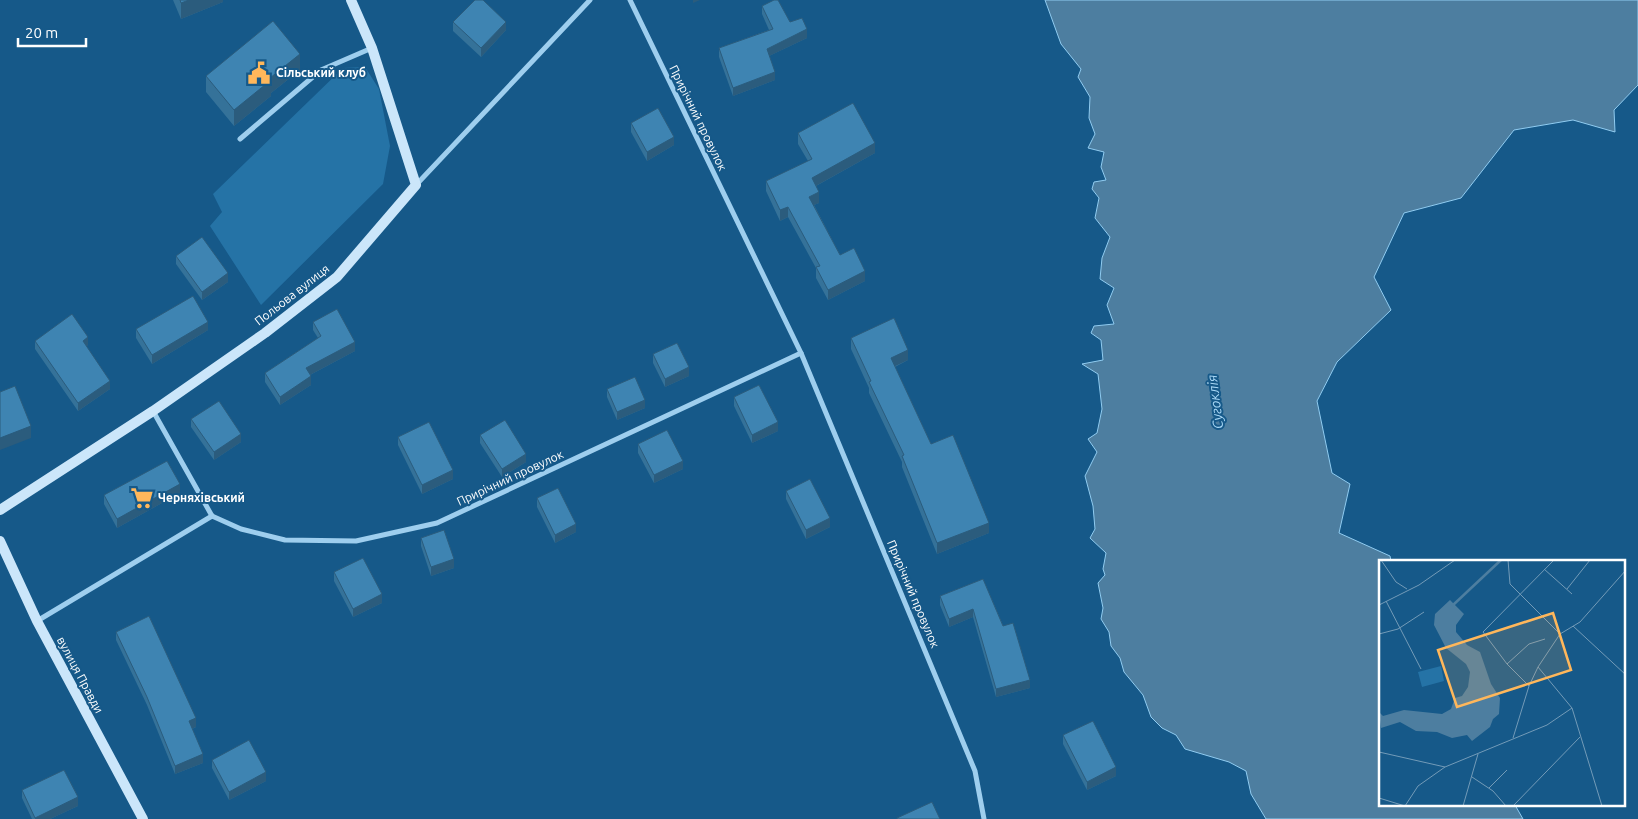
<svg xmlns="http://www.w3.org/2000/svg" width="1638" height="819" viewBox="0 0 1638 819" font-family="Ubuntu,sans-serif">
<rect width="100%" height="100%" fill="#165989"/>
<!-- green -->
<polygon fill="#2573a6" points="365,67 379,89 390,146 383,184 261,305 210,226 222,212 213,194 343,68"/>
<!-- water -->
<polygon fill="#4d7ea0" stroke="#90ccf1" points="1045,0 1638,0 1638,85 1614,110 1615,132 1573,120 1514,130 1461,198 1404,213 1374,277 1391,310 1337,362 1317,401 1332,473 1350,484 1339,533 1390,556 1391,561 1380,562 1380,805 1515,805 1523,819 1266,819 1251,794 1246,771 1229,762 1185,749 1176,735 1162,728 1151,717 1143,695 1124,672 1120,658 1111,646 1109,632 1101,619 1103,608 1098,583 1105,575 1103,569 1106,553 1090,538 1095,529 1093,506 1085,476 1097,452 1088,439 1097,433 1102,409 1098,374 1082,364 1103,360 1101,340 1091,333 1094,326 1114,324 1107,305 1114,288 1100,279 1102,258 1110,237 1095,218 1099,198 1092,189 1094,182 1106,180 1101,167 1104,152 1088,148 1095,134 1089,118 1090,97 1078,77 1081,69 1061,44"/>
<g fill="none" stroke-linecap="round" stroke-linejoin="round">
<!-- street -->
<g stroke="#9eceee" stroke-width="5">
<polyline points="240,139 321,70 372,48"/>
<polyline points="416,185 590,0"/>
<polyline points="801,353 975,771 984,819"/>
<polyline points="153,411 212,516"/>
<polyline points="212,516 241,529 285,540 356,541 437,523 801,353 630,0"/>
<polyline points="37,621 212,516"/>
</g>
<!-- secondary -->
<g stroke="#cbe6fa" stroke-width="10">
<polyline points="0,510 153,411 265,333 337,277 416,185 372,48 351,0"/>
<polyline points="0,541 37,621 143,819"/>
</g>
</g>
<!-- wall -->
<g fill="#357299">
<polygon points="173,0 223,0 223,2 181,19"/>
<polygon points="762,6 807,38 769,56 775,80 733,96 719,57 719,48 769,30 762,14"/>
<polygon points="453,22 506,30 481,57 453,31"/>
<polygon points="300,70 271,93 271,96 234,126 206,92 206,76"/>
<polygon points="631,123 674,145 647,161 631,132"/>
<polygon points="798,133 875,153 816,186 819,203 814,205 840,255 865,281 828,300 816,278 816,268 788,217 780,221 766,191 766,181 808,161 798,144"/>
<polygon points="176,256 228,282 202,300 176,264"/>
<polygon points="313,322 355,351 310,375 311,385 280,405 265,382 265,373 318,338 313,330"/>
<polygon points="136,329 208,330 152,364 136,338"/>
<polygon points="851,338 908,360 895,367 931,444 989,533 937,554 902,467 902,462 869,393 869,388 851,349"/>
<polygon points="35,341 88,345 86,346 110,389 78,411 35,349"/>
<polygon points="653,354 689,376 665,387 653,363"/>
<polygon points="607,389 645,408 617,420 607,397"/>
<polygon points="734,397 778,431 752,443 734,406"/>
<polygon points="191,419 241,442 214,460 191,427"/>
<polygon points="480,435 526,462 502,477 480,443"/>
<polygon points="398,437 453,479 422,494 398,445"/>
<polygon points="638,444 683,469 654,483 638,453"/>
<polygon points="786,491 830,527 806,539 786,499"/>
<polygon points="180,493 117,528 104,504 104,495"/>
<polygon points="537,498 576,532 555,543 537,507"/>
<polygon points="421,538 454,568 431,576 421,546"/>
<polygon points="334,572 382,603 353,617 334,581"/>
<polygon points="983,579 1030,688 996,697 973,617 949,627 940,605 940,596"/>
<polygon points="116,632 196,727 192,729 203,763 175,774 147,705 116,640"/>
<polygon points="1063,735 1116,776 1087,790 1063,744"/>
<polygon points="212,760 266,781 229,800 212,768"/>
<polygon points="22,790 78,806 50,819 32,819 22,798"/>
</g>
<!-- shaded-wall -->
<g fill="#2b5c7d">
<polygon points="189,0 223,0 223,2 181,19 181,3"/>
<polygon points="693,0 700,0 693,3"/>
<polygon points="506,22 506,30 481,57 481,48"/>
<polygon points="807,29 807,38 767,57 767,49"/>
<polygon points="300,54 300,70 271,93 271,96 234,126 234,110 270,78"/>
<polygon points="775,72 775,80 733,96 733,88"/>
<polygon points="674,137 674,145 647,161 647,152"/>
<polygon points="875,143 875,153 812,188 812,178"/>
<polygon points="819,192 819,203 809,207 809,197"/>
<polygon points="788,207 788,217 780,221 780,210"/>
<polygon points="865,271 865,281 828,300 828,290"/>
<polygon points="228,273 228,282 202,300 202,292"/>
<polygon points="208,322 208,330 152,364 152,355"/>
<polygon points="88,337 88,345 83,349 83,341"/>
<polygon points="355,342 355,351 306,377 306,368"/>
<polygon points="908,350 908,360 891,368 891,358"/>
<polygon points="689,367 689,376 665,387 665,379"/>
<polygon points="311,376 311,385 280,405 280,397"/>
<polygon points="110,381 110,389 78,411 78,403"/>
<polygon points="645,400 645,408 617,420 617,412"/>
<polygon points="778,422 778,431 752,443 752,435"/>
<polygon points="31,426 31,438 0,450 0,438"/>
<polygon points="241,434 241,442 214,460 214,452"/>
<polygon points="526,454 526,462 502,477 502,469"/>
<polygon points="683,461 683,469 654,483 654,475"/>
<polygon points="453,470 453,479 422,494 422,485"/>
<polygon points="180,484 180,493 117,528 117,519"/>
<polygon points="830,518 830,527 806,539 806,530"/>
<polygon points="989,523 989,533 937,554 937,543"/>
<polygon points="576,524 576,532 555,543 555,535"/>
<polygon points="454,559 454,568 431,576 431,567"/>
<polygon points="382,594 382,603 353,617 353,609"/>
<polygon points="973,609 973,617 949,627 949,619"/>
<polygon points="1030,680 1030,688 996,697 996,689"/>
<polygon points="196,718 196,727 189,730 189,721"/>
<polygon points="203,754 203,763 175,774 175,766"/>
<polygon points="1116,767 1116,776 1087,790 1087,782"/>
<polygon points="266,772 266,781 229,800 229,792"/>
<polygon points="78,797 78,806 50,819 35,819 35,818"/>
</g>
<!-- building -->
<g fill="#3e84b2" stroke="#2b5c7d">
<polygon points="180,0 189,0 181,3"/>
<polygon points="475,0 483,0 506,22 481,48 453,22"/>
<polygon points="774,0 778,0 790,22 802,18 807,29 767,49 775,72 733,88 719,48 773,29 762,6"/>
<polygon points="273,21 300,54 270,78 271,80 234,110 206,76"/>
<polygon points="853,103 875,143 812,178 819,192 809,197 840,255 854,248 865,271 828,290 816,267 820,266 788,207 780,210 766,181 812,159 798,133"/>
<polygon points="658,108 674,137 647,152 631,123"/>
<polygon points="202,237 228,273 202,292 176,256"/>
<polygon points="193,296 208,322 152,355 136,329"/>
<polygon points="337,309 355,342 306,368 311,376 280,397 265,373 321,336 313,322"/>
<polygon points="72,314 88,337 83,341 110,381 78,403 35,341"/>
<polygon points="894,318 908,350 891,358 931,444 953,435 989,523 937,543 902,456 904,455 869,382 871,381 851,338"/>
<polygon points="677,343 689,367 665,379 653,354"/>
<polygon points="635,377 645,400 617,412 607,389"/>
<polygon points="759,385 778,422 752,435 734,397"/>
<polygon points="15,386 31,426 0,438 0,392"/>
<polygon points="219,401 241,434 214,452 191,419"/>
<polygon points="505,420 526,454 502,469 480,435"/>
<polygon points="429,422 453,470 422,485 398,437"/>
<polygon points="667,430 683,461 654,475 638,444"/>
<polygon points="167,461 180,484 117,519 104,495"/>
<polygon points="810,479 830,518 806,530 786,491"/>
<polygon points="558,488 576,524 555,535 537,498"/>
<polygon points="444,530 454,559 431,567 421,538"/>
<polygon points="363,558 382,594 353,609 334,572"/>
<polygon points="983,579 1003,626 1013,623 1030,680 996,689 973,609 949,619 940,596"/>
<polygon points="149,616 196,718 189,721 203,754 175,766 147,697 116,632"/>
<polygon points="1093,721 1116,767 1087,782 1063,735"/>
<polygon points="249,740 266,772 229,792 212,760"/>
<polygon points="64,770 78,797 35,818 22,790"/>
<polygon points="932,802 940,819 897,819 897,818"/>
</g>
<!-- icons -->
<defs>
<symbol id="civic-bare" viewBox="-9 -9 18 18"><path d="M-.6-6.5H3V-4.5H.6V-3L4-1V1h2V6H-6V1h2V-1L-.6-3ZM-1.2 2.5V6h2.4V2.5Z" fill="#ffb75b" stroke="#165989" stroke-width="2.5" paint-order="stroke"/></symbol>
<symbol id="supermarket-bare" viewBox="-9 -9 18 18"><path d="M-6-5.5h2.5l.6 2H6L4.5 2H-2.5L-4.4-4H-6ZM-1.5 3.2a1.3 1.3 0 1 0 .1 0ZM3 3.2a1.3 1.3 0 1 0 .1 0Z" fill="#ffb75b" stroke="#165989" stroke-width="2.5" paint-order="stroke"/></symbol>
</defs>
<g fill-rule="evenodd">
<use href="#civic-bare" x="243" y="57" width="32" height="32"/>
<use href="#supermarket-bare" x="126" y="482" width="32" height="32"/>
</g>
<g text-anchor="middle" stroke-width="4" stroke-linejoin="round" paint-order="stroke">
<!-- poi labels -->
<g font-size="12" font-weight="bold" fill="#fff" stroke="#165989" text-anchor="start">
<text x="276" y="77">Сільський клуб</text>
<text x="158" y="502">Черняхівський</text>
</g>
<!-- street labels -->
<g font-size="12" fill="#fff" stroke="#165989">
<text transform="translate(698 118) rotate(64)" y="4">Прирічний провулок</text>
<text transform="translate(292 295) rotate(-38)" y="4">Польова вулиця</text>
<text transform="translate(510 478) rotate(-25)" y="4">Прирічний провулок</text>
<text transform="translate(913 594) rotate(67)" y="4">Прирічний провулок</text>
<text transform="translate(80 675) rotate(62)" y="4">вулиця Правди</text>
</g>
<!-- water labels -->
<g font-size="14" font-style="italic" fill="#a9d8f6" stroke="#165989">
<text transform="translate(1215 402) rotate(-97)" y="5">Сугоклія</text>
</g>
</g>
<!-- overview -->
<g transform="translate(1379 560)">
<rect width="246" height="246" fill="#165989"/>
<path d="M62 106 65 121 43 127 39 112Z" fill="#2573a6"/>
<path d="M71 40 85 54 77 65V72L88 85 101 92 112 124 121 138 120 154 114 159 111 167 93 181 88 175 73 178 58 172 37 171 21 162 2 168 0 152 4 156 25 150 63 154 72 149 76 138 83 136 89 127 91 112 87 104 67 88 55 65 56 54Z" fill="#4d7ea0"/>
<path fill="none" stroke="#4d7ea0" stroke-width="2.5" d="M73 46 122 0"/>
<path fill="none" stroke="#739bb8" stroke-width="1" d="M2 0 17 22 28 29M129 0 131 24 181 74M165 9 193 34M188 29 211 0M7 41 42 109M0 45 40 25 76 0M194 66 247 115M0 74 19 69 45 52M128 104 104 72 175 0M150 126 159 107M134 178 150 126 128 104 150 84 166 79M0 192 66 207M93 217 114 231 127 246M110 228 128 210M0 238 26 246M26 246 39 226 66 207 168 165 193 148M84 246 99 194M134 246 201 177M223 246 193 148 159 107 181 74 201 62 247 10"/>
<path fill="#ffb75b" fill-opacity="0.15" stroke="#ffb75b" stroke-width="2.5" d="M174 53 192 110 78 147 59 90Z"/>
<rect width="246" height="246" fill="none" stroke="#fff" stroke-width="2.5"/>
</g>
<!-- scale -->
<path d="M18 38v8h68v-8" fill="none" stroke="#ffffff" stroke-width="2.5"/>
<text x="25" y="38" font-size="15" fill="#ffffff" stroke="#165989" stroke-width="4" paint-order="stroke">20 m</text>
</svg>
